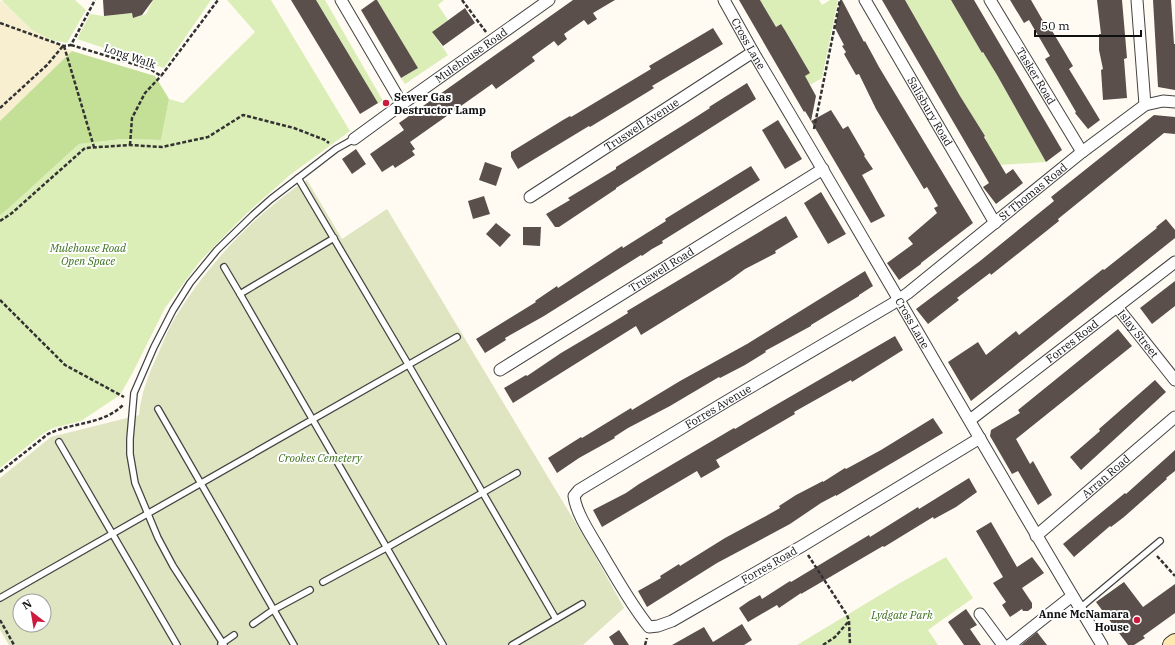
<svg xmlns="http://www.w3.org/2000/svg" width="1175" height="645" viewBox="0 0 1175 645" font-family="'IBM Plex Serif',serif">
<rect width="100%" height="100%" fill="#fffbf3"/>
<!-- farmland -->
<polygon fill="#f8eed0" points="0,0 32,30 72,51 0,121"/>
<!-- green -->
<g fill="#dceeb8">
<polygon points="3,0 75,0 86,10 67,43 51,40 32,30 2,1"/>
<polygon points="153,0 211,0 164,68 77,39 90,14 104,16 132,13 134,18 146,14"/>
<polygon points="227,0 271,0 350,131 290,175 247,213 201,260 165,308 132,374 120,395 81,421 53,428 44,433 0,468 0,215 9,208 79,144 122,139 161,140 169,99 183,103 255,32"/>
<polygon points="316,0 325,0 383,101 378,103"/>
<polygon points="377,0 444,0 438,5 448,20 432,32 448,55 405,84 401,78 418,68"/>
<polygon points="760,0 819,0 822,5 830,0 838,0 822,78 810,85 804,76 810,73 781,24 776,27"/>
<polygon points="905,0 951,0 982,53 989,56 994,70 1046,162 1000,165 987,143 985,136 955,88"/>
<polygon points="946,557 973,598 928,630 938,645 797,645 900,583"/>
</g>
<!-- forest -->
<polygon fill="#c3e096" points="72,51 155,76 169,99 161,140 122,139 79,144 9,208 0,215 0,121"/>
<!-- cemetery -->
<path fill="#dee5c0" fill-rule="evenodd" d="M307 180 342 239 387 209 593 552 624 608 583 645H9L0 630V478L51 437 139 415C141 393 149 373 158 354 164 340 170 325 178 313 203 273 236 235 273 205 284 196 295 187 307 180ZM20 601H44V625H20Z"/>
<!-- building -->
<g fill="#5a4f4b">
<polygon points="103,0 153,0 142,15 133,18 132,13 104,16"/>
<polygon points="291,0 316,0 378,103 360,114"/>
<polygon points="375,0 377,0 418,68 401,78 361,10"/>
<polygon points="573,0 615,0 593,13 597,19 588,25 584,20 564,34 567,39 558,46 554,41 532,57 535,61 496,89 492,84 410,142 415,149 412,151 415,155 395,168 393,165 382,172 370,154 404,130 399,123"/>
<polygon points="739,0 760,0 776,27 781,24 786,32 810,73 805,76 816,96 811,121 805,111 804,112"/>
<polygon points="840,0 842,0 864,42 865,41 879,67 973,223 921,263 921,264 899,280 887,263 913,244 908,238 937,213 934,208 938,206 927,187 924,189 876,109 859,74 856,75 844,54 846,52 842,46 844,45 835,28"/>
<polygon points="882,0 905,0 960,96 985,136 984,137 1006,174 1013,169 1023,183 996,204 983,187 989,183"/>
<polygon points="951,0 974,0 1062,150 1046,162 997,75 983,52 982,53"/>
<polygon points="1010,0 1031,0 1046,26 1048,24 1073,66 1069,69 1100,120 1088,129 1075,113 1076,112 1045,59 1050,56 1029,20 1024,23"/>
<polygon points="1097,0 1122,0 1127,58 1124,59 1127,98 1103,100 1101,70 1103,69 1099,50 1099,34 1101,34"/>
<polygon points="1153,0 1171,0 1174,44 1175,44 1175,90 1158,87"/>
<polygon points="465,8 475,23 443,46 432,32"/>
<polygon points="713,28 723,44 652,86 654,88 646,93 590,127 589,126 518,169 511,157 511,152 563,120 570,116 571,117 651,69 649,66"/>
<polygon points="747,83 756,99 616,188 616,189 559,227 555,227 546,214 570,200 568,198 616,169 616,167 685,124 710,108 709,107"/>
<polygon points="831,110 843,129 848,126 865,155 864,156 873,169 862,175 885,216 871,223 811,121"/>
<polygon points="1154,115 1175,117 1175,134 1164,133 1058,219 1059,221 991,275 990,273 957,298 959,300 928,324 916,309 980,261 1054,201 1051,197"/>
<polygon points="778,120 802,159 785,169 762,130"/>
<polygon points="356,149 366,164 352,174 342,159"/>
<polygon points="485,162 502,168 496,186 479,180"/>
<polygon points="751,166 760,180 662,241 663,243 652,249 642,256 641,255 544,316 505,338 506,340 485,353 476,339 536,302 535,301 557,286 558,288 622,246 623,248 666,221 665,219"/>
<polygon points="821,192 846,234 828,244 804,203"/>
<polygon points="484,196 490,214 473,219 468,201"/>
<polygon points="786,216 798,237 775,251 776,253 745,269 730,280 641,335 636,326 513,403 504,388 526,375 527,376 561,353 610,324 628,313 627,311"/>
<polygon points="1166,219 1175,230 1175,238 971,401 948,362 978,342 986,355 1016,331 1019,335 1103,269 1104,270 1157,228 1156,227"/>
<polygon points="496,223 511,235 500,247 486,234"/>
<polygon points="523,227 541,227 540,246 523,245"/>
<polygon points="865,271 873,286 859,295 859,296 811,325 811,326 765,351 766,352 745,365 720,378 719,377 670,406 628,428 614,437 615,438 579,458 557,473 548,458 581,437 582,438 631,408 632,410 680,381 747,344"/>
<polygon points="1175,281 1175,306 1152,324 1140,308"/>
<polygon points="1118,329 1132,346 1016,439 1030,464 1033,461 1052,495 1038,505 1018,471 1012,474 990,436 991,430 1020,413 1018,410"/>
<polygon points="895,336 903,350 852,382 851,380 794,412 795,414 716,460 720,467 701,478 697,471 602,527 593,510 626,493 639,484 734,428 735,429 750,420"/>
<polygon points="1155,380 1166,392 1081,470 1070,457 1100,431 1099,429"/>
<polygon points="933,418 943,433 836,496 836,495 821,503 790,524 717,563 647,607 638,591 661,578 660,576 679,564 680,566 725,538 766,516 780,508 779,506 796,495 823,481 823,482 845,468 846,469 881,450"/>
<polygon points="1175,450 1175,471 1166,478 1167,479 1124,517 1111,527 1110,526 1074,557 1063,544 1125,493 1126,494"/>
<polygon points="969,478 977,492 956,507 934,519 933,517 884,547 883,546 801,594 801,593 779,608 777,605 748,622 739,608 749,601 760,595 762,599 790,581 791,582 869,535 870,537 918,507 919,509"/>
<polygon points="991,522 1017,567 1032,557 1044,573 1022,588 1032,603 1032,608 1028,611 1023,611 1022,609 1010,617 1002,605 1006,602 993,583 1003,577 976,531"/>
<polygon points="1124,582 1143,607 1175,584 1175,613 1143,636 1145,638 1134,645 1128,645 1096,602"/>
<polygon points="966,609 977,625 970,629 981,645 964,645 948,622"/>
<polygon points="742,624 752,640 744,645 672,645 704,627 713,642"/>
<polygon points="619,630 629,645 614,645 609,637"/>
<polygon points="1037,632 1047,645 1021,645"/>
</g>
<g fill="none" stroke-linecap="round" stroke-linejoin="round">
<defs>
<g id="lane">
<polyline points="298,178 408,364 556,619"/>
<polyline points="334,238 240,294 443,645"/>
<polyline points="224,267 240,294"/>
<polyline points="158,409 294,645"/>
<polyline points="59,442 177,645"/>
<polyline points="323,582 386,548 517,473"/>
<polyline points="0,598 457,337"/>
<polyline points="1080,608 1160,541"/>
<polyline points="253,624 273,610 310,590"/>
<polyline points="221,644 234,635"/>
<polyline points="224,645 173,566 158,538 135,483 130,454 130,439 134,393 154,347 173,310 190,283 217,250 253,215 271,199 336,149 354,139"/>
<polyline points="512,645 582,604"/>
</g>
<g id="street">
<polyline points="341,0 402,104"/>
<path id="s1" d="M724 0 753 52C871 249 984 449 1102 645"/>
<path id="s2" d="M865 0 995 223"/>
<path id="s3" d="M990 0 1082 152"/>
<polyline points="1137,0 1145,105"/>
<path id="s4" d="M354 139 402 104 549 0"/>
<path id="s5" d="M530 197 753 52"/>
<path id="s6" d="M1117 307 1175 380"/>
<path id="s7" d="M500 370 823 169"/>
<path id="s8" d="M970 420 1175 262"/>
<path id="s9" d="M980 438 802 546 672 621 658 626 649 627C631 605 617 579 602 554 593 538 576 514 574 496L579 490 727 401 892 304 908 293 1082 152 1145 105 1163 101 1175 102"/>
<path id="s10" d="M1036 536 1175 417"/>
<polyline points="980,614 1003,645"/>
<polyline points="1010,645 1072,596"/>
</g>
<polyline id="secondary" points="1171,645 1175,642"/>
</defs>
<!-- lane casing -->
<use href="#lane" stroke="#434343" stroke-width="8"/>
<!-- street casing -->
<use href="#street" stroke="#434343" stroke-width="13"/>
<!-- secondary casing -->
<use href="#secondary" stroke="#323232" stroke-width="18"/>
<!-- path -->
<g stroke="#323232" stroke-width="2.5" stroke-dasharray="4 2" stroke-linecap="butt">
<polyline points="462,0 486,32"/>
<polyline points="0,23 64,46 71,45 95,0"/>
<polyline points="71,45 150,69 161,76 218,0"/>
<polyline points="64,46 94,147"/>
<polyline points="0,108 47,65 63,46"/>
<polyline points="814,129 840,0"/>
<polyline points="130,145 132,118 145,93 161,76"/>
<polyline points="0,221 12,213 85,148 130,145 162,147 208,137 243,115 294,128 325,140 329,143"/>
<polyline points="0,300 65,365 124,397"/>
<path d="M0 472 48 434C72 422 103 425 123 405"/>
<polyline points="808,555 847,615 849,621 850,645"/>
<polyline points="1157,556 1175,576"/>
<polyline points="0,620 14,645"/>
<polyline points="645,645 647,638"/>
<polyline points="823,645 835,637 849,621"/>
</g>
<!-- lane -->
<use href="#lane" stroke="#fff" stroke-width="5.5"/>
<!-- street -->
<use href="#street" stroke="#fff" stroke-width="11"/>
<!-- secondary -->
<use href="#secondary" stroke="#ffe9ae" stroke-width="16"/>
</g>
<!-- markers -->
<g fill="#cd1a3f" stroke="#fff" stroke-width="1.5">
<circle cx="386" cy="103" r="4"/>
<circle cx="1137" cy="620" r="4"/>
</g>
<g text-anchor="middle" stroke-width="4" stroke-linejoin="round" paint-order="stroke">
<!-- street labels -->
<g font-size="11" fill="#101010" stroke="#fff">
<text dy="4" stroke="none"><textPath href="#s1" startOffset="50">Cross Lane</textPath></text>
<text dy="4" stroke="none"><textPath href="#s4" startOffset="144">Mulehouse Road</textPath></text>
<text transform="translate(130 56) rotate(19)" y="4">Long Walk</text>
<text dy="4" stroke="none"><textPath href="#s3" startOffset="89">Tasker Road</textPath></text>
<text dy="4" stroke="none"><textPath href="#s2" startOffset="129">Salisbury Road</textPath></text>
<text dy="4" stroke="none"><textPath href="#s5" startOffset="133">Truswell Avenue</textPath></text>
<text dy="4" stroke="none"><textPath href="#s9" startOffset="1086">St Thomas Road</textPath></text>
<text dy="4" stroke="none"><textPath href="#s7" startOffset="190">Truswell Road</textPath></text>
<text dy="4" stroke="none"><textPath href="#s1" startOffset="374">Cross Lane</textPath></text>
<text dy="4" stroke="none"><textPath href="#s6" startOffset="34">Islay Street</textPath></text>
<text dy="4" stroke="none"><textPath href="#s8" startOffset="129">Forres Road</textPath></text>
<text dy="4" stroke="none"><textPath href="#s9" startOffset="704">Forres Avenue</textPath></text>
<text dy="4" stroke="none"><textPath href="#s10" startOffset="92">Arran Road</textPath></text>
<text transform="translate(769 565) rotate(-30)" y="4">Forres Road</text>
</g>
<!-- poi labels -->
<g font-size="11" font-weight="bold" fill="#101010" stroke="#fff" text-anchor="start">
<text x="394" y="101">Sewer Gas<tspan x="394" dy="13">Destructor Lamp</tspan></text>
<text x="1129" y="618" text-anchor="end">Anne McNamara<tspan x="1129" dy="13">House</tspan></text>
</g>
<!-- park labels -->
<g font-size="11" font-style="italic" fill="#386f19" stroke="#fff">
<text x="88" y="252">Mulehouse Road<tspan x="88" dy="13">Open Space</tspan></text>
<text x="320" y="462">Crookes Cemetery</text>
<text x="902" y="619">Lydgate Park</text>
</g>
</g>
<!-- north arrow -->
<g transform="translate(32 613) rotate(329)"><circle r="19" fill="#ffffff" stroke="#9f9f9f"/>
<path d="M0-3L7 15L0 10L-7 15Z" fill="#cd1a3f"/>
<text y="-6" font-size="11" font-weight="bold" text-anchor="middle" fill="#101010">N</text>
</g>
<!-- scale -->
<path d="M1035 30v6h106v-6" fill="none" stroke="#101010" stroke-width="2"/>
<text x="1041" y="30" font-size="12" fill="#101010" stroke="#ffffff" stroke-width="3" paint-order="stroke">50 m</text>
</svg>
